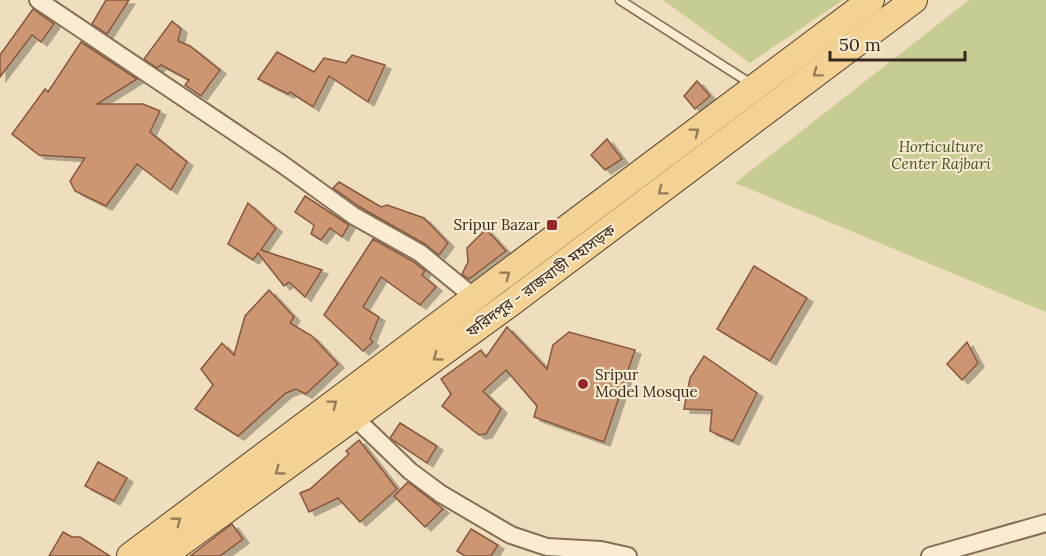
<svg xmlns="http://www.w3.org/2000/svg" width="1046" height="556" viewBox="0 0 1046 556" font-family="Lora,'Noto Sans Bengali',serif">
<defs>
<filter id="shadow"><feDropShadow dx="6" dy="4" stdDeviation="0" flood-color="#0004"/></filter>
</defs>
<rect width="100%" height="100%" fill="#eedebd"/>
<!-- green -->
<g fill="#c7cc92">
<polygon points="663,0 843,0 750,63"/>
<polygon points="969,0 1046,0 1046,312 735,183"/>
</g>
<!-- building -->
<g fill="#cd9672" stroke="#86573c" stroke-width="1.5" filter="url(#shadow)">
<polygon points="106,0 129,0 107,34 92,24"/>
<polygon points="33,9 54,24 41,42 32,35 0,77 0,55"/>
<polygon points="172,21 181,29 178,41 190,46 220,70 201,96 185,85 189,80 161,65 157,68 144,59"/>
<polygon points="81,42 137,79 97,104 143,104 160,111 150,132 187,162 171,190 137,164 106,206 75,191 70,181 85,158 39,155 12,134 45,89 48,92"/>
<polygon points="277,52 314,72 324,58 346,63 352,55 385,65 368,102 329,76 313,107 290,92 288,94 258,79"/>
<polygon points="697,81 710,96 695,109 684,96"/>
<polygon points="607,139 622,159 605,170 591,155"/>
<polygon points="339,182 381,207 387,205 424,218 448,243 439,255 425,244 360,207 333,188"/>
<polygon points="305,196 349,225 342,237 330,228 321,240 311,234 314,225 295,212"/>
<polygon points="248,203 276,228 261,250 322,270 305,297 289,282 284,286 258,253 253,260 228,244"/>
<polygon points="486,229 506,251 469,279 462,274 468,262 467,248"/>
<polygon points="373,239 414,262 425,271 422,275 436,287 420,305 381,277 363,307 379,317 370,339 373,342 363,351 324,315"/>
<polygon points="754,266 807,298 770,361 717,329"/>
<polygon points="269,290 294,317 290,323 312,336 338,364 306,394 296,389 286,393 238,436 195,409 213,385 201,369 222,343 234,355 245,316"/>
<polygon points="507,327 547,369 553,345 569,332 635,350 604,442 534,417 537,406 506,370 483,391 501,409 486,434 479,435 442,406 451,394 441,379 481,350 486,357"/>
<polygon points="967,342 978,363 962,380 947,364"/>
<polygon points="704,356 757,393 733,441 710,431 712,410 684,409 690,378"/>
<polygon points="400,423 437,446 427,463 390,438"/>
<polygon points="359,440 397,489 360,522 338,498 309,512 300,493 310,489 349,454 346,451"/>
<polygon points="98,462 127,478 114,501 85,486"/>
<polygon points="408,482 443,509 425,527 394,496"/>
<polygon points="232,524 243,539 220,556 190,556"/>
<polygon points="471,529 498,545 491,556 465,556 457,551"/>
<polygon points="63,532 72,537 80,537 110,556 49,556"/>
</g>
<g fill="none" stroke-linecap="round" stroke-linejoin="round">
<defs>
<polyline id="lane" points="620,0 753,85"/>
<g id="street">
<polyline points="38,0 282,164 354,216 420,253 475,298"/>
<polyline points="354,417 410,471 441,494 511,535 547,547 601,550 628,556"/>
<polyline points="930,556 1046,523"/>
</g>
<g id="primary">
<polyline points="130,556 871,0"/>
<polyline points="163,556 511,303 914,0"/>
</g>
</defs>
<!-- lane casing -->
<use href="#lane" stroke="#866e56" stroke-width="11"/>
<!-- street casing -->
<use href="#street" stroke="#866e56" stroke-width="20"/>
<!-- primary casing -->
<use href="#primary" stroke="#533d2b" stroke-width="28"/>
<!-- lane -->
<use href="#lane" stroke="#f9ecd0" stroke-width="8"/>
<!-- street -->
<use href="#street" stroke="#f9ecd0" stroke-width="16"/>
<!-- primary -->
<use href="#primary" stroke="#f3d293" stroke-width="26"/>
</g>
<!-- one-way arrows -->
<defs><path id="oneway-chevron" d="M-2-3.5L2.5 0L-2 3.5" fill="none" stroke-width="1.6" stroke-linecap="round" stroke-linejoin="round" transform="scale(1.5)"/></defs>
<g stroke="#947c57">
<use href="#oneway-chevron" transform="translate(817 73) rotate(143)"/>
<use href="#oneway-chevron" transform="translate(695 132) rotate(-37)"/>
<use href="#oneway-chevron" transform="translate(662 191) rotate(143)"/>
<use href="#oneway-chevron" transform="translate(506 275) rotate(-37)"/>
<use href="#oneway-chevron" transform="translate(437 357) rotate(144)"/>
<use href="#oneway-chevron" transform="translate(333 404) rotate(-37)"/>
<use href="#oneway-chevron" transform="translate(279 471) rotate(144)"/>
<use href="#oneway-chevron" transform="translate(177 521) rotate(-37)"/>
</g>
<!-- markers -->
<g fill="#96262a" stroke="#f6e9cd" stroke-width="2">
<rect x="546" y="219" width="12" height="12" rx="3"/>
<circle cx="583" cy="384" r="6"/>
</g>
<g text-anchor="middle" stroke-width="4.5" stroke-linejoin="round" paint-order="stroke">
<!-- park labels -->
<g font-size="15" font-style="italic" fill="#475222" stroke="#f6e9cd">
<text x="941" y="152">Horticulture<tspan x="941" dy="17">Center Rajbari</tspan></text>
</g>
<!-- poi labels -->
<g font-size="15" fill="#35271b" stroke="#f6e9cd" text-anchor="end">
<text x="540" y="230">Sripur Bazar</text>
<text x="595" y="380" text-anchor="start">Sripur<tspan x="595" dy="17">Model Mosque</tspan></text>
</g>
<!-- street labels -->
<g font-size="15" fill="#35271b" stroke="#f6e9cd">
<text transform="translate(541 281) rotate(-36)" y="5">ফরিদপুর - রাজবাড়ী মহাসড়ক</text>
</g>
</g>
<!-- scale -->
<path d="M830 51v9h135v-9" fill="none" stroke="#35271b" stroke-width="3"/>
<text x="839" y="51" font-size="18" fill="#35271b" stroke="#f6e9cd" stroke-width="4.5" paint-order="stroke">50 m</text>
</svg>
